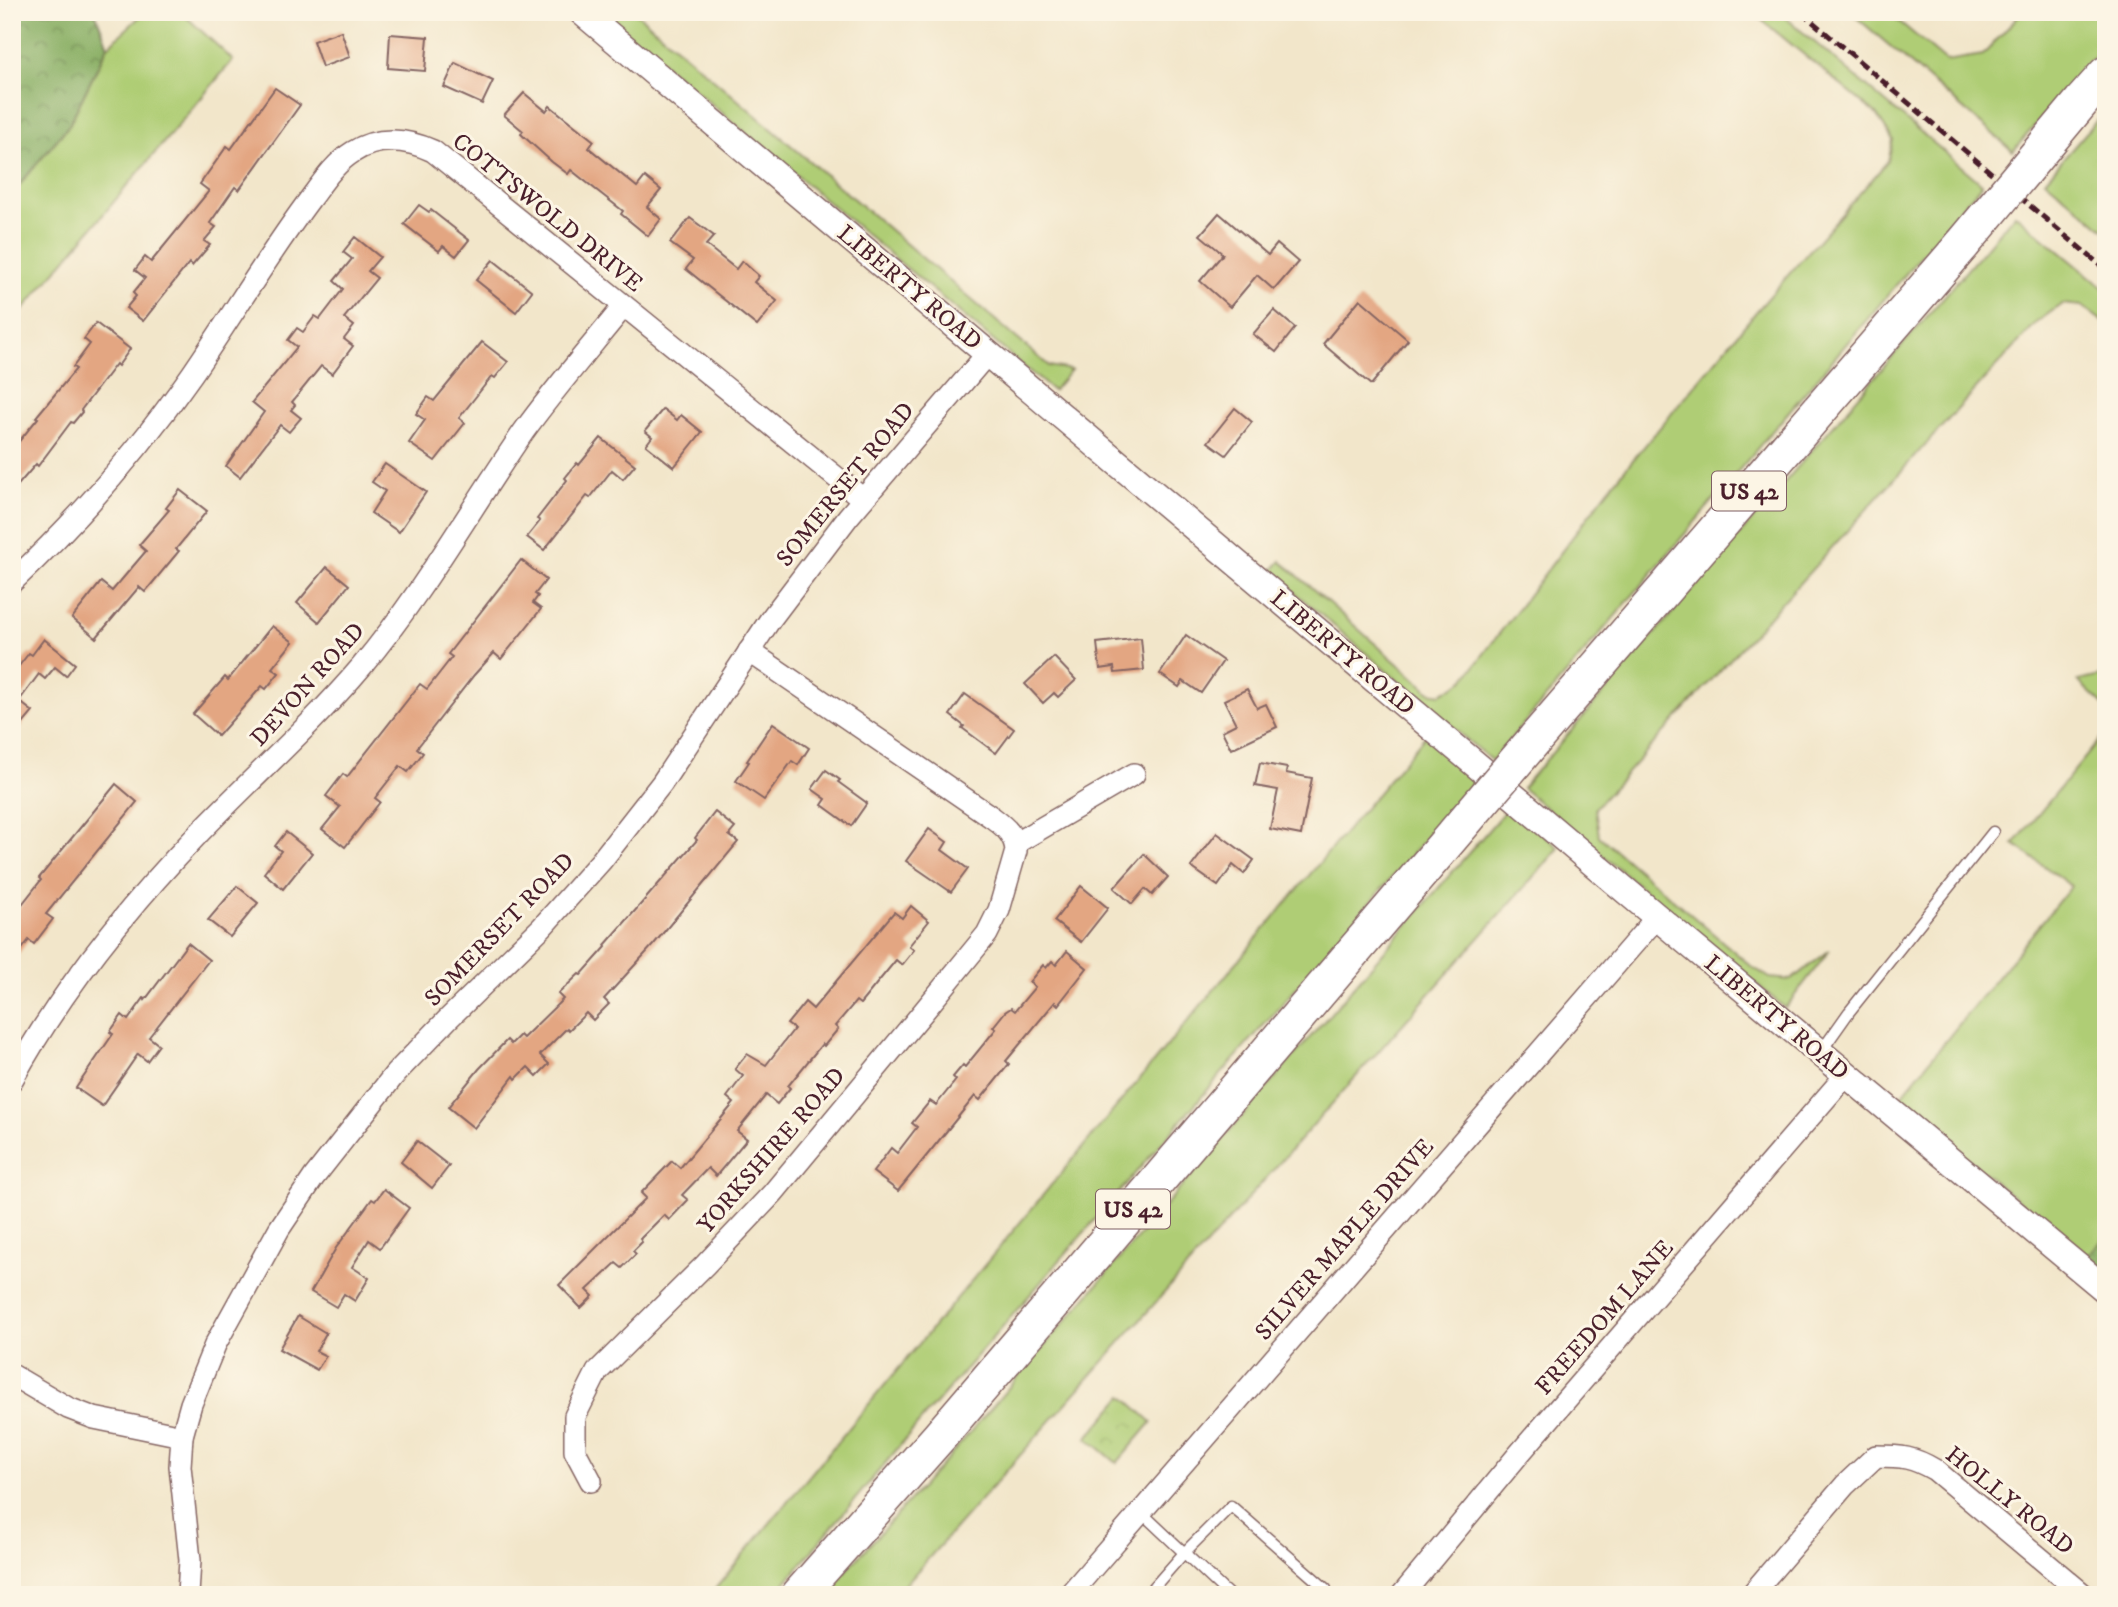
<svg xmlns="http://www.w3.org/2000/svg" width="2118" height="1607" viewBox="0 0 2118 1607" font-family="'IM FELL DW Pica',serif">
<defs>
<pattern id="forest-crowns" width="20" height="18" patternUnits="userSpaceOnUse" patternTransform="scale(1.75)"><rect width="20" height="18" fill="#8bb066"/><path d="M2 6a3 3 0 1 1 6 0M12 15a3 3 0 1 1 6 0" fill="none" stroke="#748f54"/></pattern>
<pattern id="park-crowns" width="20" height="18" patternUnits="userSpaceOnUse" patternTransform="scale(1.75)"><rect width="20" height="18" fill="#afcd75"/><path d="M2 6a3 3 0 1 1 6 0M12 15a3 3 0 1 1 6 0" fill="none" stroke="#98b065"/></pattern>
</defs>
<rect width="100%" height="100%" fill="#fcf5e5"/>
<filter id="ink" filterUnits="userSpaceOnUse"><feTurbulence type="fractalNoise" baseFrequency=".0143" numOctaves="2"/><feDisplacementMap in="SourceGraphic" scale="14" xChannelSelector="R" yChannelSelector="G"/><feConvolveMatrix kernelMatrix="1 2 1 2 8 2 1 2 1" color-interpolation-filters="sRGB"/></filter>
<filter id="wash" filterUnits="userSpaceOnUse"><feTurbulence type="fractalNoise" baseFrequency=".00686" numOctaves="4" result="noise"/><feDisplacementMap in="SourceGraphic" scale="28" xChannelSelector="R" yChannelSelector="G"/><feGaussianBlur stdDeviation="1.57" result="paint"/><feColorMatrix in="noise" values="0 0 0 0 0 0 0 0 0 0 0 0 0 0 0 0 0 1.4 0 .05"/><feComposite in="paint" operator="in"/></filter>
<g filter="url(#wash)">
<rect width="100%" height="100%" fill="#f2e6ca"/>
<!-- grass -->
<g fill="#afcd75" stroke="#7c7650" stroke-width="2">
<polygon points="145,12 181,12 233,60 12,323 12,194 69,125 108,46"/>
<polygon points="602,12 635,12 1049,366 1071,370 1053,391"/>
<polygon points="1752,12 1779,12 1982,184 1492,761 1271,572 1281,561 1430,692 1441,694 1464,680 1612,485 1755,313 1888,161 1893,140 1876,114"/>
<polygon points="1850,12 1888,12 1946,61 1983,55 2022,12 2106,12 2106,43 2013,151"/>
<polygon points="2106,110 2106,231 2045,180"/>
<polygon points="2015,214 2106,290 2106,324 2082,306 2062,304 2037,322 1595,808 1599,836 1751,966 1770,978 1791,980 1830,950 1785,1008 1522,788"/>
<polygon points="2106,675 2106,708 2078,681"/>
<polygon points="2106,732 2106,1236 2087,1257 1897,1101 2071,886 2014,844"/>
<polygon points="1426,735 1478,778 924,1417 775,1595 710,1595"/>
<polygon points="1510,805 1559,848 896,1595 824,1595 948,1458"/>
</g>
<!-- forest -->
<g fill="url(#forest-crowns)" stroke="#6a6848" stroke-width="2">
<polygon points="12,12 95,12 108,46 69,125 12,194"/>
<polygon points="2106,1236 2106,1273 2087,1257"/>
</g>
<!-- park -->
<polygon fill="url(#park-crowns)" stroke="#7c7650" stroke-width="2" points="1123,1396 1152,1422 1117,1463 1087,1438"/>
<g id="blocks">
<!-- building -->
<g fill="#e3a682">
<polygon points="341,31 350,57 322,67 313,41"/>
<polygon points="390,34 428,37 425,71 388,68"/>
<polygon points="455,63 493,81 482,104 444,87"/>
<polygon points="275,88 300,105 239,190 235,187 210,223 216,227 204,241 210,245 192,266 189,263 143,321 126,308 136,296 133,293 145,278 135,270 145,257 151,262 209,191 200,184 227,146 231,149"/>
<polygon points="524,93 546,111 550,106 594,141 589,148 637,187 645,177 661,190 647,207 661,219 648,236 621,214 623,211 595,189 571,170 568,174 552,162 521,134 523,131 504,115"/>
<polygon points="419,205 429,212 431,210 469,240 456,256 443,246 439,251 404,224"/>
<polygon points="1219,213 1268,255 1277,244 1298,262 1274,290 1257,275 1230,307 1200,281 1223,254 1200,235"/>
<polygon points="690,218 714,236 706,245 736,269 742,261 759,276 754,282 777,301 757,326 686,269 693,260 670,243"/>
<polygon points="355,237 380,257 368,271 377,278 344,318 354,326 344,339 353,346 332,374 321,366 292,402 295,405 291,410 301,418 289,432 280,425 240,477 226,466 264,412 252,402 297,347 288,340 297,328 303,332 315,316 320,319 343,289 334,281 352,259 343,252"/>
<polygon points="493,260 532,291 516,312 476,280"/>
<polygon points="1360,299 1408,340 1371,385 1323,344"/>
<polygon points="1274,310 1295,328 1276,352 1253,334"/>
<polygon points="96,323 130,349 118,366 116,364 81,410 82,412 73,423 71,422 38,466 36,464 12,492 12,450 38,418 36,417 76,369 73,367 90,344 84,339"/>
<polygon points="482,342 508,362 495,378 492,376 459,418 465,423 435,461 409,443 425,420 416,414 428,397 434,401"/>
<polygon points="1235,408 1252,422 1226,455 1208,442"/>
<polygon points="663,409 677,420 681,415 702,432 674,467 646,445 652,437 645,431"/>
<polygon points="601,438 635,465 623,479 612,470 590,498 587,496 544,550 527,537 540,521 537,519 567,480 565,478 577,463 579,465"/>
<polygon points="385,464 426,492 399,532 371,513 385,491 372,482"/>
<polygon points="180,490 207,511 176,549 179,551 145,592 139,587 96,638 72,618 101,582 112,591 146,551 139,545 169,510 166,508"/>
<polygon points="521,560 546,580 535,594 538,596 533,603 541,609 501,659 494,653 474,675 417,748 423,753 408,772 400,766 375,798 380,802 345,847 322,829 340,807 326,796 343,774 347,777 420,684 427,689 452,657 448,654"/>
<polygon points="327,567 349,585 319,622 297,603"/>
<polygon points="272,626 293,642 272,668 279,673 266,689 262,686 218,736 193,714 225,677 228,680"/>
<polygon points="1186,635 1223,661 1201,693 1183,681 1179,687 1160,674"/>
<polygon points="1141,638 1144,670 1115,673 1114,667 1100,669 1097,643"/>
<polygon points="44,639 75,664 66,676 55,667 45,679 39,674 19,701 33,712 12,737 12,675 29,653 32,655"/>
<polygon points="1054,657 1076,680 1058,697 1054,693 1043,703 1025,684"/>
<polygon points="1247,689 1257,708 1266,704 1277,727 1231,749 1222,731 1236,724 1224,700"/>
<polygon points="965,694 1014,729 996,753 962,728 964,726 950,715"/>
<polygon points="773,723 809,748 798,765 792,761 764,800 736,781 749,762 747,761"/>
<polygon points="1260,763 1287,768 1286,773 1312,778 1301,835 1270,829 1278,790 1255,786"/>
<polygon points="826,770 840,780 838,782 867,803 851,826 822,805 826,799 812,789"/>
<polygon points="116,784 137,802 46,914 53,919 34,944 29,940 12,962 12,917 41,880 39,878"/>
<polygon points="715,812 735,828 729,835 738,842 654,944 604,999 609,1004 593,1020 586,1013 569,1030 567,1028 540,1055 549,1064 537,1076 528,1067 516,1079 514,1076 474,1128 448,1107 479,1069 507,1040 511,1044 520,1035 523,1038 563,999 558,994 579,974 581,975 606,947 605,945 697,840 695,838"/>
<polygon points="929,829 947,842 942,850 968,869 951,892 906,861"/>
<polygon points="286,832 312,853 283,889 264,873 281,851 275,846"/>
<polygon points="1217,833 1254,860 1244,874 1233,865 1218,886 1191,867"/>
<polygon points="1144,854 1168,877 1152,895 1145,889 1132,904 1114,888"/>
<polygon points="237,886 258,903 230,937 208,920"/>
<polygon points="1081,886 1108,908 1081,942 1054,921"/>
<polygon points="911,906 929,921 909,946 914,950 902,965 896,960 860,1004 856,1001 835,1026 838,1029 824,1046 822,1044 788,1086 790,1088 777,1104 766,1095 737,1131 747,1139 716,1176 708,1168 682,1195 688,1200 669,1220 664,1215 640,1239 642,1242 633,1251 636,1254 622,1268 616,1263 587,1290 593,1296 581,1308 559,1285 646,1198 641,1193 672,1161 680,1168 734,1103 727,1097 743,1076 735,1069 747,1054 766,1065 794,1029 787,1024 805,1002 813,1009 894,912 902,918"/>
<polygon points="188,943 209,960 149,1037 159,1045 147,1061 138,1054 102,1106 76,1088 113,1034 110,1032 122,1015 128,1020 144,998 145,1000"/>
<polygon points="1067,951 1087,968 1058,1005 1055,1002 1006,1061 1009,1064 980,1100 975,1096 898,1191 873,1172 891,1148 897,1153 917,1127 912,1123 930,1101 936,1105 956,1080 953,1077 963,1065 965,1067 996,1029 993,1027 1005,1012 1011,1008 1015,1011 1035,987 1029,982 1043,965 1046,968 1052,961 1056,965"/>
<polygon points="417,1141 449,1166 432,1188 401,1162"/>
<polygon points="384,1189 409,1208 380,1248 369,1240 352,1267 369,1278 355,1301 344,1294 336,1307 311,1292 336,1248 372,1199 375,1201"/>
<polygon points="298,1316 326,1333 316,1351 326,1356 317,1370 279,1349"/>
</g>
</g>
</g>
<g filter="url(#ink)">
<use href="#blocks" fill-opacity="0" stroke="#856563" stroke-width="2"/>
<g fill="none" stroke-linecap="round" stroke-linejoin="round">
<defs>
<g id="service">
<polyline points="1820,1053 1849,1012 1993,832"/>
<polyline points="1142,1513 1229,1595"/>
<polyline points="1147,1595 1183,1554 1231,1506 1326,1589 1321,1595"/>
</g>
<g id="minor">
<path d="M12 582C79 519 139 450 192 374 232 316 268 255 310 199 322 183 335 163 353 152 378 136 407 139 433 151L863 499"/>
<polyline points="1016,843 1134,774"/>
<path d="M12 1080C62 989 128 907 200 832 254 776 312 725 362 666 423 593 470 509 524 431 555 388 590 348 623 307"/>
<polyline points="12,1375 68,1408 94,1418 182,1436"/>
<path d="M591 1481 575 1451V1416L597 1372 705 1265 773 1193 924 1011 987 934 999 910 1016 851C1015 835 1005 827 993 818L749 651"/>
<polyline points="188,1595 190,1560 180,1466 182,1436 191,1404 215,1345 279,1229 314,1177 395,1074 448,1019 542,927 601,861 662,783 770,620 848,517 988,353"/>
<polyline points="1069,1595 1657,917"/>
<polyline points="1402,1595 1519,1454 1846,1075"/>
<path d="M1751 1595 1845 1485 1876 1456C1902 1456 1913 1457 1935 1470L2084 1595"/>
</g>
<polyline id="tertiary" points="582,12 1657,917 2106,1290"/>
<g id="trunk">
<polyline points="2082,101 2106,74"/>
<polyline points="1535,739 1963,244"/>
<polyline points="799,1595 939,1437 1465,821"/>
</g>
</defs>
<!-- service casing -->
<use href="#service" stroke="#856563" stroke-width="13"/>
<!-- minor casing -->
<use href="#minor" stroke="#856563" stroke-width="24"/>
<!-- tertiary casing -->
<use href="#tertiary" stroke="#856563" stroke-width="29"/>
<!-- trunk casing -->
<use href="#trunk" stroke="#856563" stroke-width="38"/>
<!-- service -->
<use href="#service" stroke="#fff" stroke-width="10"/>
<!-- minor -->
<use href="#minor" stroke="#fff" stroke-width="21"/>
<!-- tertiary -->
<use href="#tertiary" stroke="#fff" stroke-width="26"/>
<!-- trunk -->
<use href="#trunk" stroke="#fff" stroke-width="35"/>
<!-- rail -->
<polyline stroke="#4a1f2b" stroke-width="5" stroke-dasharray="10 5" stroke-linecap="butt" points="1801,12 2106,270"/>
<defs>
<g id="trunk-bridge">
<polyline points="1963,244 2082,101"/>
<polyline points="1465,821 1535,739"/>
</g>
</defs>
<!-- trunk-bridge casing -->
<use href="#trunk-bridge" stroke="#856563" stroke-width="38" stroke-linecap="butt"/>
<!-- trunk-bridge -->
<use href="#trunk-bridge" stroke="#fff" stroke-width="35"/>
</g>
</g>
<g text-anchor="middle" stroke-width="6" stroke-linejoin="round" paint-order="stroke">
<!-- shield labels -->
<g fill="#fcf5e5" stroke="#7f5f63" stroke-width="2">
<rect x="1712" y="471.5" width="74" height="39" rx="5"/>
<rect x="1096" y="1189.5" width="74" height="39" rx="5"/>
</g>
<g font-size="23" font-weight="bold" fill="#4a1f2b">
<text x="1749" y="499">US 42</text>
<text x="1133" y="1217">US 42</text>
</g>
<!-- street labels -->
<g font-size="24" fill="#4a1f2b" stroke="#fcf5e5">
<text transform="translate(548 212) rotate(39)" y="8">COTTSWOLD DRIVE</text>
<text transform="translate(910 287) rotate(40)" y="8">LIBERTY ROAD</text>
<text transform="translate(845 484) rotate(-51)" y="8">SOMERSET ROAD</text>
<text transform="translate(1343 652) rotate(40)" y="8">LIBERTY ROAD</text>
<text transform="translate(307 684) rotate(-48)" y="8">DEVON ROAD</text>
<text transform="translate(499 929) rotate(-46)" y="8">SOMERSET ROAD</text>
<text transform="translate(1777 1017) rotate(40)" y="8">LIBERTY ROAD</text>
<text transform="translate(771 1150) rotate(-49)" y="8">YORKSHIRE ROAD</text>
<text transform="translate(1344 1239) rotate(-49)" y="8">SILVER MAPLE DRIVE</text>
<text transform="translate(1604 1317) rotate(-49)" y="8">FREEDOM LANE</text>
<text transform="translate(2010 1500) rotate(39)" y="8">HOLLY ROAD</text>
</g>
</g>
<!-- margin -->
<rect width="2118" height="1607" fill="none" stroke="#fcf5e5" stroke-width="42"/>
</svg>
